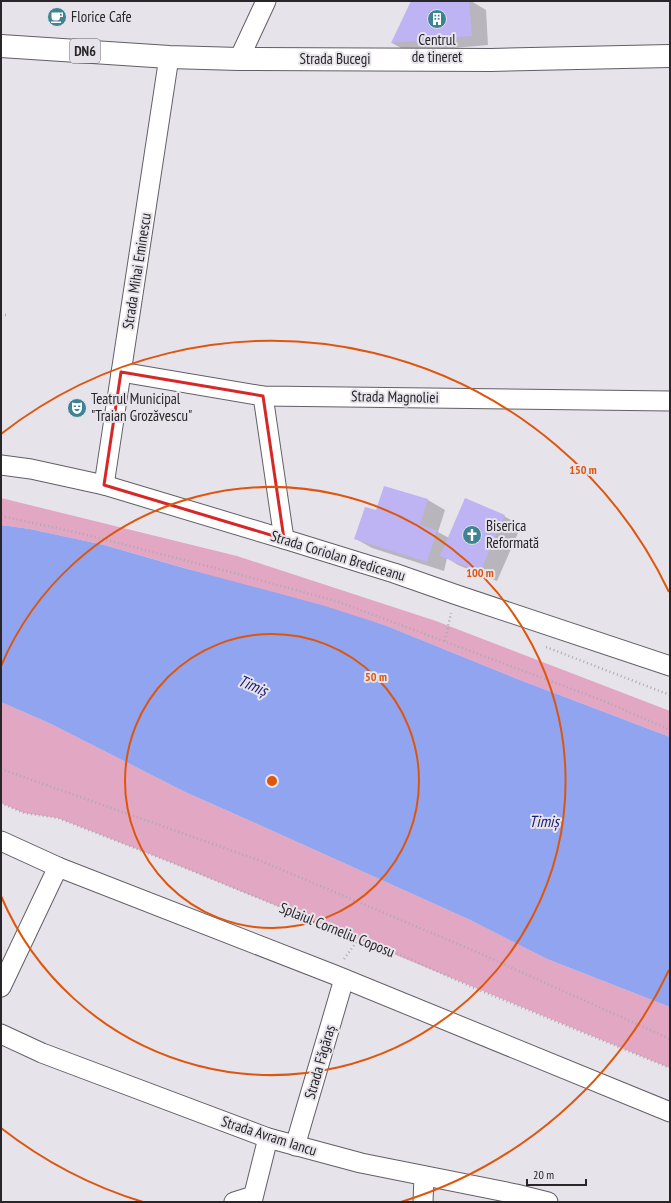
<svg xmlns="http://www.w3.org/2000/svg" width="671" height="1203" viewBox="0 0 671 1203" font-family="'PT Sans Narrow',sans-serif">
<rect width="100%" height="100%" fill="#e7e3eb"/>
<!-- green -->
<g fill="#e2a7c3">
<polygon points="1,498 237,556 436,621 670,711 670,737 520,680 387,626 104,545 30,529 1,525"/>
<polygon points="1,702 51,724 185,792 255,823 468,919 547,959 670,1007 670,1068 170,862 58,818 24,813 1,803"/>
</g>
<!-- water -->
<polygon fill="#90a4ef" points="1,525 30,529 104,545 184,568 325,606 387,626 520,680 670,737 670,1007 547,959 468,919 255,823 185,792 51,724 1,702"/>
<!-- shadow -->
<g fill="#0003">
<polygon points="412,1 471,1 486,10 488,45 408,52 392,43"/>
<polygon points="385,487 428,500 445,510 438,532 449,538 504,516 521,526 497,581 458,565 447,558 444,571 372,548 356,539 377,512"/>
</g>
<!-- building -->
<g fill="#beb4f3">
<polygon points="411,1 469,1 472,36 391,43"/>
<polygon points="384,486 428,499 420,525 437,530 427,562 354,539 365,507 376,510"/>
<polygon points="465,498 505,515 480,572 440,556"/>
</g>
<g fill="none" stroke-linecap="round" stroke-linejoin="round">
<defs>
<g id="street">
<polyline points="239,59 266,1"/>
<polyline points="121,372 263,396 670,401"/>
<polyline points="263,396 284,539"/>
<polyline points="1,465 31,469 104,485 284,539 394,573 457,595 670,666"/>
<polyline points="104,485 169,57"/>
<polyline points="1,841 58,867 335,975 670,1112"/>
<polyline points="1,987 58,867"/>
<polyline points="1,1034 42,1053 268,1138 361,1163 516,1194 548,1202"/>
<polyline points="295,1146 344,979"/>
<polyline points="234,1202 253,1196"/>
<polyline points="252,1202 268,1138"/>
<polyline points="423,1202 424,1176"/>
</g>
<polyline id="primary" points="1,46 169,57 239,59 491,60 670,56"/>
</defs>
<!-- street casing -->
<use href="#street" stroke="#625e65" stroke-width="21"/>
<!-- primary casing -->
<use href="#primary" stroke="#625e65" stroke-width="24"/>
<!-- path -->
<g stroke="#aca9af" stroke-width="2.5" stroke-dasharray="1 3" stroke-linecap="butt">
<polyline points="1,315 6,315"/>
<polyline points="1,516 75,532 238,574 339,602 604,701 670,730"/>
<polyline points="445,641 451,613"/>
<polyline points="546,647 670,695"/>
<polyline points="1,769 261,861 472,950 670,1039"/>
<polyline points="1,803 24,813 58,818 178,865 283,908 372,942 474,988 670,1068"/>
<polyline points="344,959 360,937"/>
</g>
<!-- street -->
<use href="#street" stroke="#fff" stroke-width="19"/>
<!-- primary -->
<use href="#primary" stroke="#fff" stroke-width="22"/>
</g>
<!-- marked area -->
<path fill="none" stroke="#d62828" stroke-width="3" stroke-linejoin="round" d="M121 372 263 396 284 539 104 485Z"/>
<!-- distance rings -->
<g fill="none" stroke="#de560d" stroke-width="2">
<circle cx="272" cy="781" r="147"/>
<path d="M1 666A294 294 0 1 1 1 896"/>
<path d="M669 970A440 440 0 0 1 401 1202M143 1202A440 440 0 0 1 1 1128M1 434A440 440 0 0 1 669 592"/>
</g>
<!-- icons -->
<defs>
<symbol id="cafe-disc" viewBox="-11 -11 22 22"><circle r="9.5" fill="#3f8392" stroke="#e7e3eb"/><path d="M-5.5-4.5H6V0H3Q3 3.5 0 3.5H-2.5Q-5.5 3.5-5.5 0ZM3-3.2v2h1.7v-2ZM-6 4.5H4V6H-6Z" fill="#fff"/></symbol>
<symbol id="building-disc" viewBox="-11 -11 22 22"><circle r="9.5" fill="#3f8392" stroke="#e7e3eb"/><path d="M-4-6H4V6H1V3H-1V6H-4ZM-2.5-4.3h1.7v1.8h-1.7ZM.8-4.3h1.7v1.8H.8ZM-2.5-1h1.7V.8h-1.7ZM.8-1h1.7V.8H.8Z" fill="#fff"/></symbol>
<symbol id="theatre-disc" viewBox="-11 -11 22 22"><circle r="9.5" fill="#3f8392" stroke="#e7e3eb"/><path d="M-5-5.5Q0-4 5-5.5V0Q5 5 0 6Q-5 5-5 0ZM-3.3-2.5H-1v1.5H-3.3ZM1-2.5H3.3v1.5H1ZM-2.8 1Q0 5.5 2.8 1Z" fill="#fff"/></symbol>
<symbol id="church-disc" viewBox="-11 -11 22 22"><circle r="9.5" fill="#3f8392" stroke="#e7e3eb"/><path d="M-1.2-6h2.4v3.5h3.3v2.4h-3.3V6h-2.4V-.1h-3.3v-2.4h3.3Z" fill="#fff"/></symbol>
</defs>
<g fill-rule="evenodd">
<use href="#cafe-disc" x="46" y="6" width="22" height="22"/>
<use href="#building-disc" x="426" y="8" width="22" height="22"/>
<use href="#theatre-disc" x="66" y="397" width="22" height="22"/>
<use href="#church-disc" x="461" y="524" width="22" height="22"/>
</g>
<g text-anchor="middle" stroke-width="4" stroke-linejoin="round" paint-order="stroke">
<!-- shield labels -->
<rect fill="#e7e3eb" stroke="#615f63" stroke-width="1" x="70" y="39" width="30" height="24" rx="3"/>
<g font-size="14" font-weight="bold" fill="#282629">
<text x="85" y="56">DN6</text>
</g>
<!-- poi labels -->
<g font-size="15" fill="#282629" stroke="#e7e3eb" text-anchor="start">
<text x="71" y="22">Florice Cafe</text>
<text x="437" y="45" text-anchor="middle">Centrul<tspan x="437" dy="17">de tineret</tspan></text>
<text x="91" y="404">Teatrul Municipal<tspan x="91" dy="17">"Traian Grozăvescu"</tspan></text>
<text x="486" y="531">Biserica<tspan x="486" dy="17">Reformată</tspan></text>
</g>
<!-- street labels -->
<g font-size="15" fill="#282629" stroke="#e7e3eb">
<text x="335" y="64">Strada Bucegi</text>
<text transform="translate(137 271) rotate(-81)" y="5">Strada Mihai Eminescu</text>
<text transform="translate(395 397) rotate(1)" y="5">Strada Magnoliei</text>
<text transform="translate(338 556) rotate(17)" y="5">Strada Coriolan Brediceanu</text>
<text transform="translate(337 930) rotate(22)" y="5">Splaiul Corneliu Coposu</text>
<text transform="translate(320 1062) rotate(-74)" y="5">Strada Făgăraș</text>
<text transform="translate(269 1136) rotate(18)" y="5">Strada Avram Iancu</text>
</g>
<!-- water labels -->
<g font-size="16" font-style="italic" fill="#1c2075" stroke="#e7e3eb">
<text transform="translate(253 685) rotate(23)" y="6">Timiș</text>
<text x="544" y="827">Timiș</text>
</g>
</g>
<circle cx="272" cy="781" r="6" fill="#de560d" stroke="#e7e3eb" stroke-width="2"/>
<g font-size="12" text-anchor="middle" font-weight="bold" fill="#de560d" stroke="#e7e3eb" stroke-width="4" stroke-linejoin="round" paint-order="stroke">
<text x="583" y="474">150 m</text>
<text x="480" y="577">100 m</text>
<text x="376" y="681">50 m</text>
</g>
<!-- border -->
<rect width="671" height="1203" fill="none" stroke="#282629" stroke-width="4"/>
<!-- scale -->
<path d="M527 1179v6h59v-6" fill="none" stroke="#282629" stroke-width="2"/>
<text x="533" y="1179" font-size="12" fill="#282629" stroke="#e7e3eb" stroke-width="3" paint-order="stroke">20 m</text>
</svg>
